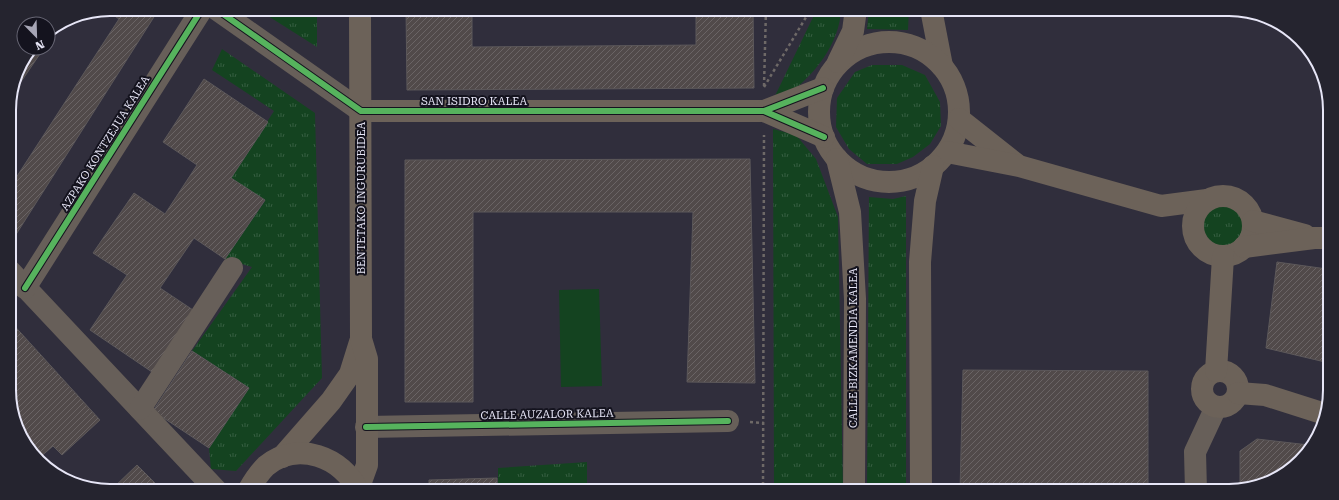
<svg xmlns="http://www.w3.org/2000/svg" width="1339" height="500" viewBox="0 0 1339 500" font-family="'Roboto Serif',serif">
<defs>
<pattern id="grass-tufts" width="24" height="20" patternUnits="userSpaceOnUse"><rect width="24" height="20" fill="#144320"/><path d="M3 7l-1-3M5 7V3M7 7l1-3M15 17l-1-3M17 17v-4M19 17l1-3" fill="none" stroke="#365e41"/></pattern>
<pattern id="building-hatch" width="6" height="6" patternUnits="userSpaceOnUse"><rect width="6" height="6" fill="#514a4a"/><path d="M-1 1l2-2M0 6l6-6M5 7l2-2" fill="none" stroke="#6a6465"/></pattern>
</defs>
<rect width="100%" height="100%" fill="#302e3c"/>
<!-- grass -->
<g fill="url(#grass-tufts)">
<polygon points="257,9 317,9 317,47"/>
<path d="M817 9H841C840 43 814 76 787 95 784 98 777 99 773 100Z"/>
<polygon points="869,9 909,9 908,30 867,29"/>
<polygon points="222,49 315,113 322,378 236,471 211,469 209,448 249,388 192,351 252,267 225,259 265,201 231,178 274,111 212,70"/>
<polygon points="872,65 902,65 925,75 940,102 941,126 930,144 913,157 897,164 867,164 849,149 836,127 837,98 855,72"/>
<polygon points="773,129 796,135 816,159 838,217 843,491 774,491"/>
<polygon points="906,196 906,491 867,491 869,197 893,199"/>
<circle cx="1223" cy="225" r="27"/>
<polygon points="587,462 587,491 498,491 498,468"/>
</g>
<!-- pitch -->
<polygon fill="#144320" points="599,289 602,386 561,387 559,290"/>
<!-- building -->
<g fill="url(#building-hatch)" stroke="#5c585a">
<polygon points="159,9 10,244 10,187 119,19 106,10"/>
<polygon points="406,9 472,9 472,47 696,45 696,9 753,9 754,88 407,90"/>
<polygon points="62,23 48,43 48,31"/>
<polygon points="32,48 44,48 10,98 19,65"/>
<polygon points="204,79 268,122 231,178 265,200 225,259 194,238 160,288 193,310 152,372 90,330 127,275 93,253 134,193 165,214 197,165 163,142"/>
<polygon points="750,159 755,383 687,382 693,212 473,212 473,402 405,402 405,160"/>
<polygon points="1277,262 1327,269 1325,362 1266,348"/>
<polygon points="10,321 100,420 62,455 53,446 38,459 34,457 11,410"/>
<polygon points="192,351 249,388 209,448 153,411"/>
<polygon points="963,370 1148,371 1148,491 960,491"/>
<polygon points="1257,439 1309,445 1290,470 1240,489 1240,451"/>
<polygon points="137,465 163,491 111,490"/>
<polygon points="497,478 497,491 429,491 429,480"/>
</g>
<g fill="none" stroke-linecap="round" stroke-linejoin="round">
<!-- path -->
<g stroke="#6e6967" stroke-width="2.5" stroke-dasharray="3 3" stroke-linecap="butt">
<polyline points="764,86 766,9"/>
<polyline points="764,87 811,9"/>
<polyline points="750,422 764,423"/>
<polyline points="763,491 764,135"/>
</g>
<!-- street -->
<g stroke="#675f59" stroke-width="22">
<polyline points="216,9 361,111"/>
<polyline points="10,271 217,491"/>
<polyline points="25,288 202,9"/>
<polyline points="140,409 232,268"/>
<polyline points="366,427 728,421"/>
<polyline points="1196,491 1195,452 1216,407"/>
</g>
<!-- secondary -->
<g stroke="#6c6259" stroke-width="22">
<polyline points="931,9 942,66"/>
<circle cx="889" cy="112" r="70"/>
<polyline points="838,62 853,31 856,9"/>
<polyline points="361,111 764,111 823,88"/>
<polyline points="764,111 824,137"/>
<polyline points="959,119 1016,164"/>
<polyline points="947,152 1019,166 1161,206 1207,200"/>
<polyline points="837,159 850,212 855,299 854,491"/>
<circle cx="1223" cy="226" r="30"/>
<polyline points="1253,221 1305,235"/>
<polyline points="1244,247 1314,238 1327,238"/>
<circle cx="1220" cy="389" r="18"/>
<polyline points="1216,371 1223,257"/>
<polyline points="1238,393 1265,395 1325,414"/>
<polyline points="282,457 331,401 350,374 360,342"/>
<polyline points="358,490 367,465 367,359 361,339 360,9"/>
<path d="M248 491C253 482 258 474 266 466 297 440 343 457 358 491"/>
<polyline points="921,491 920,262 925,201 933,166"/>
</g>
<defs>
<g id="cycleway">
<polyline points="216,9 361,111 764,111 823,88"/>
<polyline points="764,111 824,137"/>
<polyline points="25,288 202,9"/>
<polyline points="366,427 728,421"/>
</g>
</defs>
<!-- cycleway casing -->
<use href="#cycleway" stroke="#14131e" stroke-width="8"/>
<!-- cycleway -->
<use href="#cycleway" stroke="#56b35d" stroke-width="6"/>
</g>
<g text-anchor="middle" stroke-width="4" stroke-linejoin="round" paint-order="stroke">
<!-- street labels -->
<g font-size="11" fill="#e7e6f7" stroke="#14131e">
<text x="474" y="105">SAN ISIDRO KALEA</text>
<text transform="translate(105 143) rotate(-58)" y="4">AZPAKO KONTZEJUA KALEA</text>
<text transform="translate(361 198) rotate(-90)" y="4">BENTETAKO INGURUBIDEA</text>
<text transform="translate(853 348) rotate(-90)" y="4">CALLE BIZKAMENDIA KALEA</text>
<text transform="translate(547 414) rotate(-1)" y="4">CALLE AUZALOR KALEA</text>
</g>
</g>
<!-- crop -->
<path d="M0 0H1339V500H0ZM110 16H1229A94 94 0 0 1 1323 110V390A94 94 0 0 1 1229 484H110A94 94 0 0 1 16 390V110A94 94 0 0 1 110 16Z" fill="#25242f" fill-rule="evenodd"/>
<path fill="none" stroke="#e7e6f7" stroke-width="2" d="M110 16H1229A94 94 0 0 1 1323 110V390A94 94 0 0 1 1229 484H110A94 94 0 0 1 16 390V110A94 94 0 0 1 110 16Z"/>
<!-- north arrow -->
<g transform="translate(36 36) rotate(157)"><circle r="19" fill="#14131e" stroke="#686775"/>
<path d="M0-3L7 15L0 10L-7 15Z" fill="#a7a6b6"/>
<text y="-6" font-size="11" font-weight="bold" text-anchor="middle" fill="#e7e6f7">N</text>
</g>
</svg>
